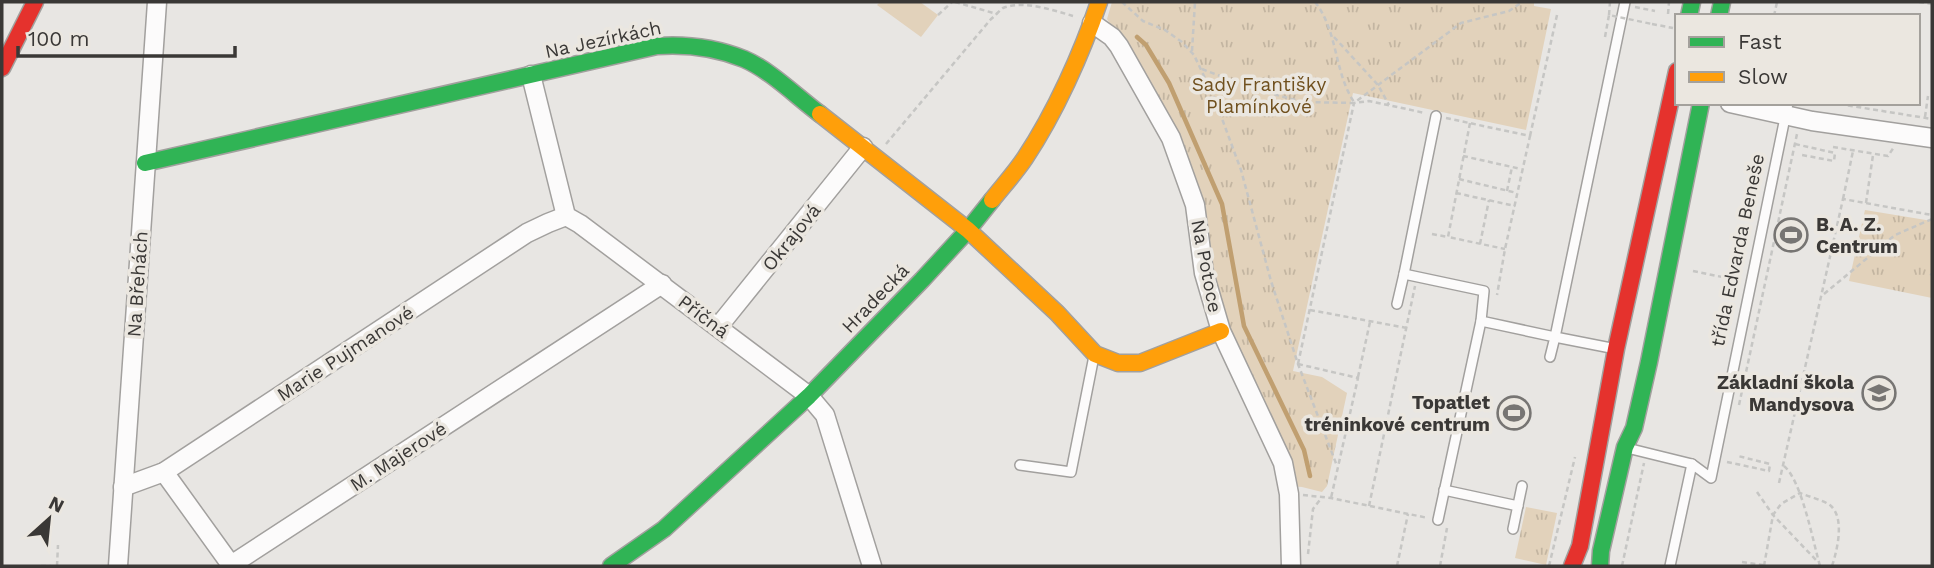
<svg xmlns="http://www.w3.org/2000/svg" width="1934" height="568" viewBox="0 0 1934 568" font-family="'Work Sans',sans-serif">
<defs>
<pattern id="park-tufts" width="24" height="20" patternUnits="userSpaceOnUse" patternTransform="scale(1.75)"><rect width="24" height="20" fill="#e2d2bb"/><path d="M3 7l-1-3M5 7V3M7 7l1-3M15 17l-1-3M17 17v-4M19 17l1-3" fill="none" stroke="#c3b5a1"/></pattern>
</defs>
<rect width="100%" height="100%" fill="#e8e6e3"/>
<!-- park -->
<g fill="url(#park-tufts)">
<polygon points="1112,2 1534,2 1534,6 1551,9 1526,130 1353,93 1293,371 1322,377 1347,393 1327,486 1322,492 1302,487 1290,486 1228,334 1171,125 1107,19"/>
<polygon points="1865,210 1932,221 1932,298 1849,281"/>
<polygon points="1526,507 1557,513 1546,565 1515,558"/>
</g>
<!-- pitch -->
<polygon fill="#e2d2bb" points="880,2 920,2 938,15 921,37 877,5"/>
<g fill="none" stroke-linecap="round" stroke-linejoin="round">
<!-- stream -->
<polyline stroke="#c09f70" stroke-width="4.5" points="1137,37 1146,45 1169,83 1222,204 1244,326 1304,450 1310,476"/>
<defs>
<g id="lane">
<polyline points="1404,274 1436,116"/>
<polyline points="1397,304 1404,274 1484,291 1481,321 1555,337 1550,357"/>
<polyline points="1616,349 1555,337 1625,2"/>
<polyline points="1627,448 1692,464 1711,478 1788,103"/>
<polyline points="1020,465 1071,472 1094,356"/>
<polyline points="1444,490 1518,506"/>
<polyline points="1438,520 1481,321"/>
<polyline points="1513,529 1522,486"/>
<polyline points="1670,566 1692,464"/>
</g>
<g id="street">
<polyline points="1092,23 1112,37 1119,46 1171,138 1195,205 1204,273 1221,331 1283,463 1289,494 1291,566"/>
<polyline points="531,75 566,216 580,224 809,396 825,415 872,566"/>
<polyline points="1730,103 1812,121 1932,138"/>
<polyline points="718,327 863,147"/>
<polyline points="164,472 231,565 662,284"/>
<polyline points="123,487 164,472 527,233 548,223 566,216"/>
<polyline points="118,566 157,2"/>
</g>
<g id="fast">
<polyline points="1689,16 1692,2"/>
<polyline points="1719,16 1722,2"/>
<path d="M145 163 657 46C686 44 717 48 744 59 770 70 797 97 820 114"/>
<polyline points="611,566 664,529 809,396 922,280 968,230 992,200"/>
<polyline points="1600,566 1601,551 1625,447 1634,428 1649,362 1701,103"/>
</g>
<g id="slow">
<polyline points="820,114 968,230 1057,313 1095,354 1118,363 1140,363 1221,331"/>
<path d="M992 200C1003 186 1015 173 1025 158 1055 113 1082 53 1099 2"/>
</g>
<g id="jam">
<polyline points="2,68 35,2"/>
<polyline points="1572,566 1580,546 1616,349 1677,71"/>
</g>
</defs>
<!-- lane casing -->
<use href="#lane" stroke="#a2a09e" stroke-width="12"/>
<!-- street casing -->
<use href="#street" stroke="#a2a09e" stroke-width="21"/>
<!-- fast casing -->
<use href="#fast" stroke="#a2a09e" stroke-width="19"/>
<!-- slow casing -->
<use href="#slow" stroke="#a2a09e" stroke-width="19"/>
<!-- jam casing -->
<use href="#jam" stroke="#a2a09e" stroke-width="19"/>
<!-- path -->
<g stroke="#c6c6c4" stroke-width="2.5" stroke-dasharray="5 3.5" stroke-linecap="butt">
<polyline points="955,2 997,14"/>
<polyline points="1122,2 1143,21 1165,30 1182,42 1194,55 1214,97 1241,170 1271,281 1298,364 1337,466"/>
<path d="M1315 2C1338 31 1334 72 1354 102"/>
<polyline points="1919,2 1932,4"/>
<polyline points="1635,7 1655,11"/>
<polyline points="1668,14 1669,2"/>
<polyline points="938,15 952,2"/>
<polyline points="1609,15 1610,2"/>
<polyline points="1774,16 1777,2"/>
<polyline points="1652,24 1673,28"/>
<polyline points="1334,37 1378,85 1389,105"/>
<polyline points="1192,51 1195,2"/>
<polyline points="1202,69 1254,89 1303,102 1354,103 1461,23 1509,11 1522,2"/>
<polyline points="1814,104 1839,104 1932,119"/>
<polyline points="1925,117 1928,96"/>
<polyline points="1446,118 1530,136 1505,249 1497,295"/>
<polyline points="1470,123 1448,237 1505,249"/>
<polyline points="1530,136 1557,15"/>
<path d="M886 144 991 19C995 16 999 11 1003 8 1023 0 1053 10 1073 16"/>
<polyline points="1795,144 1835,153 1834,161 1802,155"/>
<polyline points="1833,147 1888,156 1894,147"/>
<polyline points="1463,156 1521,169"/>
<polyline points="1459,179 1517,193"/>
<polyline points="1507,191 1512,167"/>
<polyline points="1456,193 1515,206"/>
<polyline points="1843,199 1853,151"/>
<polyline points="1866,203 1873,155"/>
<polyline points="1432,234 1448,237"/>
<polyline points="1480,244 1489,200"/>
<polyline points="1693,271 1737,280"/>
<polyline points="1930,274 1932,275"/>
<polyline points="1824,294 1895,235 1932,219"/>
<polyline points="1310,310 1407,328"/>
<polyline points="1298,364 1354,103 1369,101 1425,113"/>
<polyline points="1298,364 1358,378 1331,498"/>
<polyline points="1358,377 1370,322"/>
<polyline points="1739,405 1797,134"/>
<polyline points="1727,462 1769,471 1770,464 1738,456"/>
<path d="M1784 466C1802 481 1813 542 1820 566"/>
<polyline points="1779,483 1843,199 1932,215"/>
<polyline points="1757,492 1773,515 1816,560"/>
<polyline points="1303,495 1331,498 1428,518"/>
<polyline points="1369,506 1415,286"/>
<polyline points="1308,554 1313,509 1322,497"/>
<polyline points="1742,562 1763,565"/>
<polyline points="41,566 51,566"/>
<polyline points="57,566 58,545"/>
<polyline points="1397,566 1408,514"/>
<polyline points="1440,566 1447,528"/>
<polyline points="1549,566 1575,457"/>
<polyline points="1622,566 1644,463"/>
<path d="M1764 566 1773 515 1781 504 1800 493C1809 497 1824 500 1831 506 1845 519 1837 551 1832 566"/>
</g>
<!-- lane -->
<use href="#lane" stroke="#fcfbfb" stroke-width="9"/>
<!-- street -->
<use href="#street" stroke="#fcfbfb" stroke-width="18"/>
<!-- fast -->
<use href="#fast" stroke="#30b455" stroke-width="16"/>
<!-- slow -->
<use href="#slow" stroke="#ff9f0a" stroke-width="16"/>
<!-- jam -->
<use href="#jam" stroke="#e5322d" stroke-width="16"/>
<!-- path-bridge -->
<polyline stroke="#c6c6c4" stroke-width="2.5" stroke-dasharray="5 3.5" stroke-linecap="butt" points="1605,37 1609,15 1652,24"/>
</g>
<!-- icons -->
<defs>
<symbol id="stadium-ring" viewBox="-11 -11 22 22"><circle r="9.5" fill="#ebe7e0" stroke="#777573" stroke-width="1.5"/><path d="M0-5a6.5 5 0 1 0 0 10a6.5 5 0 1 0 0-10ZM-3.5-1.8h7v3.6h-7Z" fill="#777573"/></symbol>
<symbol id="school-ring" viewBox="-11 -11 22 22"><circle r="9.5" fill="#ebe7e0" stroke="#777573" stroke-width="1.5"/><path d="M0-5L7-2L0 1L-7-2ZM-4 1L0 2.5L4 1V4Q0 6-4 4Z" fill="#777573"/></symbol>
</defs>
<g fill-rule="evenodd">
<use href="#stadium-ring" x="1772" y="216" width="38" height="38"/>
<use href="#school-ring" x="1860" y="374" width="38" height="38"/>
<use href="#stadium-ring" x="1495" y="394" width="38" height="38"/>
</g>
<g text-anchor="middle" stroke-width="7" stroke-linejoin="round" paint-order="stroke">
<!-- street labels -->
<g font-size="19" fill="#3a3836" stroke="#ebe7e0">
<text transform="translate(603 39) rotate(-12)" y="7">Na Jezírkách</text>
<text transform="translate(791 237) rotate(-51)" y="7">Okrajová</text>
<text transform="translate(1737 250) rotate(-78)" y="7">třída Edvarda Beneše</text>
<text transform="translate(1207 266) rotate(79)" y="7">Na Potoce</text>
<text transform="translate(137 284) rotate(-86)" y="7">Na Břehách</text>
<text transform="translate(875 298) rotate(-46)" y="7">Hradecká</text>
<text transform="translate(704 316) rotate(37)" y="7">Příčná</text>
<text transform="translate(345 353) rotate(-33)" y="7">Marie Pujmanové</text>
<text transform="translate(398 456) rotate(-33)" y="7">M. Majerové</text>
</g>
<!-- park labels -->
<g font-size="19" fill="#70501e" stroke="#ebe7e0">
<text x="1259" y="91">Sady Františky<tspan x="1259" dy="22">Plamínkové</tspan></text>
</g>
<!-- poi labels -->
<g font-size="19" font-weight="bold" fill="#3a3836" stroke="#ebe7e0" text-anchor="end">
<text x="1816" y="231" text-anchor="start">B. A. Z.<tspan x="1816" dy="22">Centrum</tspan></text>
<text x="1854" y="389">Základní škola<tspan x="1854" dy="22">Mandysova</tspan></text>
<text x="1490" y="409">Topatlet<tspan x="1490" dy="22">tréninkové centrum</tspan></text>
</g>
</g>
<!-- border -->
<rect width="1934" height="568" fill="none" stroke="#3a3836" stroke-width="7"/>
<!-- legend -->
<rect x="1675" y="14" width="245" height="91" fill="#ebe7e0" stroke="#a4a19c" stroke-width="2"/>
<rect x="1689" y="37" width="35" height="10" fill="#30b455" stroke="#a4a19c" stroke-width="2"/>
<text x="1738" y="49" font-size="21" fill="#3a3836">Fast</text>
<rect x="1689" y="72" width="35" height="10" fill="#ff9f0a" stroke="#a4a19c" stroke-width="2"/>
<text x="1738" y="84" font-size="21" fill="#3a3836">Slow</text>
<!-- north arrow -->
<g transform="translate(49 519) rotate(27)" stroke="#ebe7e0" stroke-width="5" paint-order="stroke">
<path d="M0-5L12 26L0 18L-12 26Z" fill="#3a3836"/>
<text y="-10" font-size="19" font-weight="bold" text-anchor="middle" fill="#3a3836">N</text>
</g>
<!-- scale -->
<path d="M18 46v10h217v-10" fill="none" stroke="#3a3836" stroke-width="3.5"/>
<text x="28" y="46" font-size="21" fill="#3a3836" stroke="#ebe7e0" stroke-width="5" paint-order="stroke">100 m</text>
</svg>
